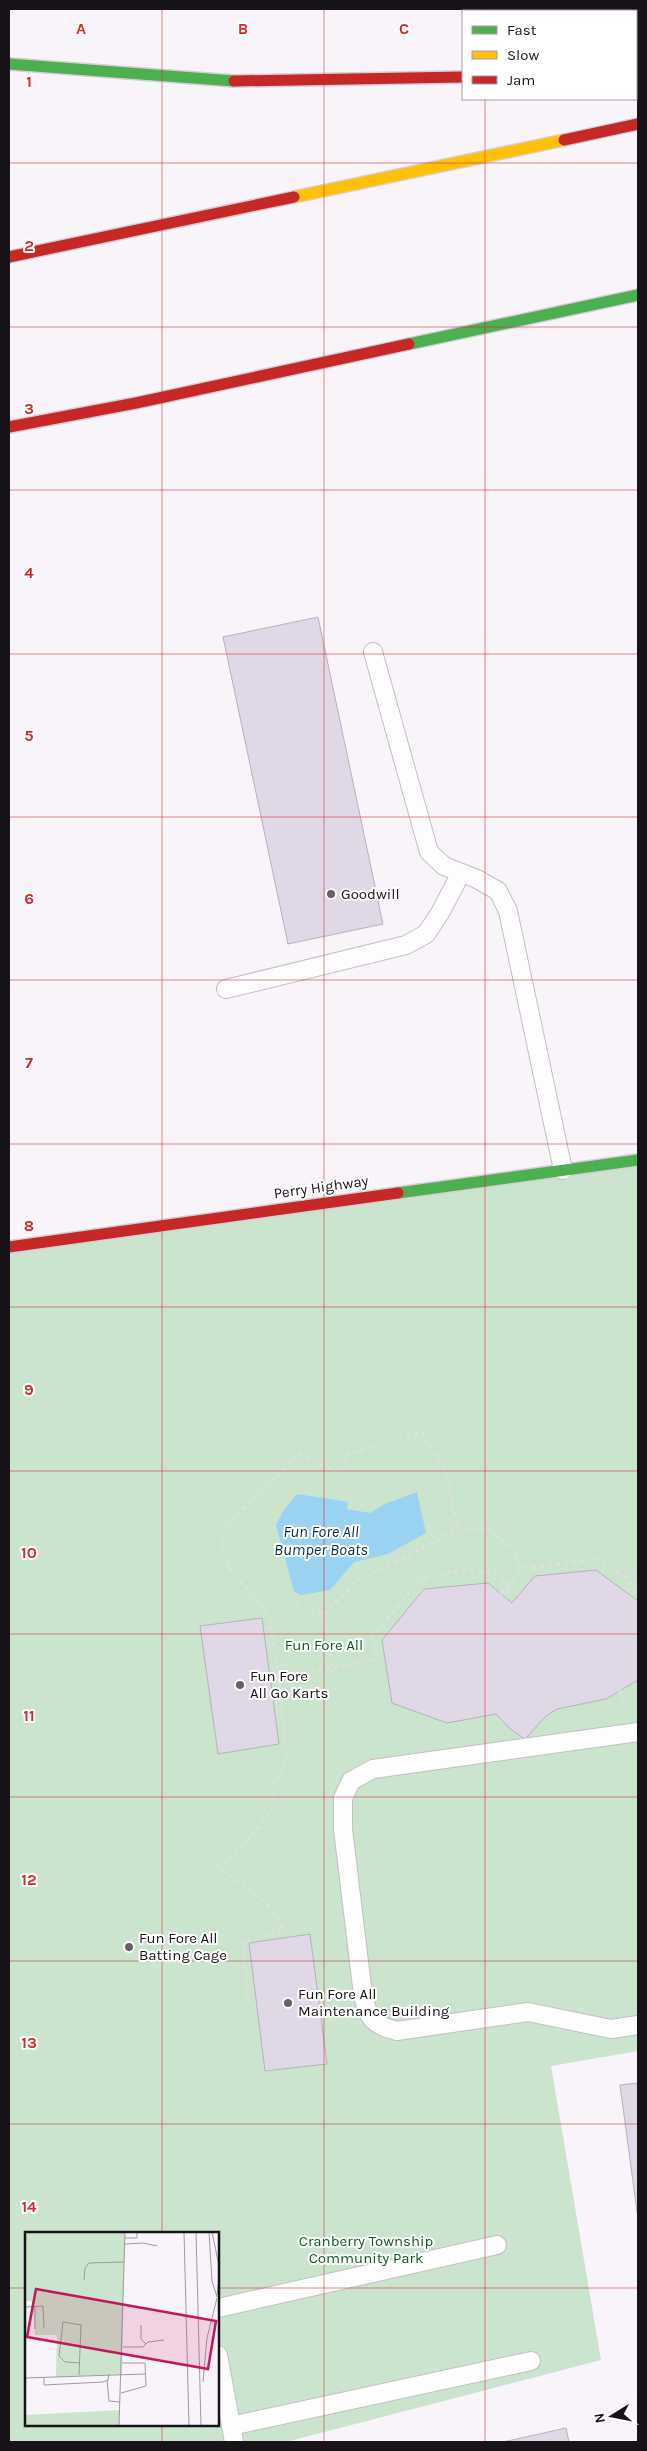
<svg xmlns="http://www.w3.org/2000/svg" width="647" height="2451" viewBox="0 0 647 2451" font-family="Karla,sans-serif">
<rect width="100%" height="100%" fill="#f9f3fa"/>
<!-- green -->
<path fill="#cae4cd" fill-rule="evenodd" d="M638 1160V2051L551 2066 601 2360 286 2442H9V1247ZM26 2234H218V2425H26Z"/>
<!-- water -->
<polygon fill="#9ad2f2" points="417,1492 426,1533 388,1554 354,1562 330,1590 301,1595 294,1591 276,1525 283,1511 297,1494 348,1502 347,1509 370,1513 385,1504"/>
<!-- building -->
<g fill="#e0d7e7" stroke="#b6b2b9">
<polygon points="318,617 383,924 288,944 223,637"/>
<polygon points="596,1570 638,1601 638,1680 606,1699 557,1709 546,1716 525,1739 510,1729 496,1714 447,1723 392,1703 382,1640 424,1589 488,1583 512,1603 535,1576"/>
<polygon points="262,1618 279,1744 218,1754 200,1626"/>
<polygon points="310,1934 327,2064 265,2071 249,1943"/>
<polygon points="638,2083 638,2219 620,2085"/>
<polygon points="566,2428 569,2442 503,2442"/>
</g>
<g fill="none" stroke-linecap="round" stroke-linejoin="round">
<defs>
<g id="lane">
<polyline points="373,652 429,852 444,866 477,879 498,891 508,911 563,1170"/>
<polyline points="226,989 406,945 426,934 440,913 461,873"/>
<path d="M638 1732 373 1769 351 1781 343 1798V1829L363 1995C369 2020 372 2024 397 2031L528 2012 611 2029 638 2025"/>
<polyline points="218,2308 497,2245"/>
<polyline points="218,2355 234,2442"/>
<polyline points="231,2426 531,2361"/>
</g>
<g id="fast">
<polyline points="9,64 234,81"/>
<polyline points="409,344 638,295"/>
<polyline points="398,1193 638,1160"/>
</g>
<polyline id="slow" points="294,197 564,140"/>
<g id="jam">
<polyline points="636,59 638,59"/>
<polyline points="234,81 463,77"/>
<polyline points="564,140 638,124"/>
<polyline points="9,257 294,197"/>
<polyline points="9,427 136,403 409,344"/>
<polyline points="9,1247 398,1193"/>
</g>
</defs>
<!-- lane casing -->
<use href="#lane" stroke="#c4bec5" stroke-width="20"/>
<!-- fast casing -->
<use href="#fast" stroke="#d3d0d4" stroke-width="14"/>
<!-- slow casing -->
<use href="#slow" stroke="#d3d0d4" stroke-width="14"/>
<!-- jam casing -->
<use href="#jam" stroke="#d3d0d4" stroke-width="14"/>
<!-- path -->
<g stroke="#e0dfe0" stroke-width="3" stroke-dasharray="4 4" stroke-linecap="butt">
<polyline points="625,1578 638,1569"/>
<polyline points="284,1594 296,1605 324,1614"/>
<polyline points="501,1594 511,1584"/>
<polyline points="324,1614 359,1579 407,1557 457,1528 488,1529 514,1550 521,1569 599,1559 625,1578 638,1592"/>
<polyline points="324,1614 332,1668 376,1659 373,1635 421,1579 466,1569 494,1573 511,1584 521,1569"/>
<polyline points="279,1677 269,1616 231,1570 223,1553 224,1527 288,1466 298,1453 339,1474 348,1454 422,1432 447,1475 457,1528"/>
<polyline points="619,1691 623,1695 624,1709"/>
<path d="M248 2001 243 1942 283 1931C278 1905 238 1881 218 1867L248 1840 271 1812 274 1788 286 1754 279 1677 332 1668"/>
</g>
<!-- lane -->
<use href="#lane" stroke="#fefdfe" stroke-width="18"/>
<!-- fast -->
<use href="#fast" stroke="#4caf50" stroke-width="11"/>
<!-- slow -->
<use href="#slow" stroke="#ffc107" stroke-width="11"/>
<!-- jam -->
<use href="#jam" stroke="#c62828" stroke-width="11"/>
</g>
<!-- grid -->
<path fill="none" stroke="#d62828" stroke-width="1" stroke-opacity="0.55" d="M162 9V2234M324 9V2442M485 9V11M485 99V2442M9 163H638M9 327H638M9 490H638M9 654H638M9 817H638M9 980H638M9 1144H638M9 1307H638M9 1471H638M9 1634H638M9 1797H638M9 1961H638M9 2124H638M9 2288H26M218 2288H638M162 2425V2442"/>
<!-- markers -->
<g fill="#676168" stroke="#fff" stroke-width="2">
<circle cx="331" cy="894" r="5"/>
<circle cx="240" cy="1685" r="5"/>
<circle cx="129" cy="1947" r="5"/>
<circle cx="288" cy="2003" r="5"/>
</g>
<g text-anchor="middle" stroke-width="4" stroke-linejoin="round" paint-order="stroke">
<!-- poi labels -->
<g font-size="15" fill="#181219" stroke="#fff" text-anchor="start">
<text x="341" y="899">Goodwill</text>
<text x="250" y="1681">Fun Fore<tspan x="250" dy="17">All Go Karts</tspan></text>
<text x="139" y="1943">Fun Fore All<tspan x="139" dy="17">Batting Cage</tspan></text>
<text x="298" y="1999">Fun Fore All<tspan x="298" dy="17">Maintenance Building</tspan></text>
</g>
<!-- street labels -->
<g font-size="15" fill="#181219" stroke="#fff">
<text transform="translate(321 1187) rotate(-8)" y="5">Perry Highway</text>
</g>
<!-- park labels -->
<g font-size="15" fill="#125623" stroke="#fff">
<text x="324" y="1650">Fun Fore All</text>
<text x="366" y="2246">Cranberry Township<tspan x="366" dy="17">Community Park</tspan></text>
</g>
<!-- water labels -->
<g font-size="16" font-style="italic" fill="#072e40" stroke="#fff">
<text x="321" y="1537">Fun Fore All<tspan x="321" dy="18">Bumper Boats</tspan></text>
</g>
</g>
<!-- overview -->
<g transform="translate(25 2232)">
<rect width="194" height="194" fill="#f9f3fa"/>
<path d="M0 0H100L97 142 31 145 32 103H10L7 69H0ZM95 178 94 194H0V183Z" fill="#cae4cd"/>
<path fill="none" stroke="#9f99a0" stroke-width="1" d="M159 0 164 194M171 0 176 194M184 0 187 49 192 65M187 0 194 34M100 6H112V0M100 12 118 11 132 14M59 48 60 36 64 31 99 30M192 63 194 46M10 74V97M0 75 18 74 19 96M116 93V107L121 112M0 108V146M98 115H118L123 110 139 108M54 143 56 93 38 90 34 124 40 130 55 131M0 146 120 142M19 146V153L78 150 83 148 84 142M82 148 84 169 95 170M178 150 182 106 192 66M96 161 121 154 120 131H97M94 194 100 0"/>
<path fill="#c2185b" fill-opacity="0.15" stroke="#c2185b" stroke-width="2.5" d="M11 57 191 89 183 137 2 105Z"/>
<rect width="194" height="194" fill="none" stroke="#181219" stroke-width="2.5"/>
</g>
<g font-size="16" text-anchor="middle" font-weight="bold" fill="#d62828" stroke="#fff" stroke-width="4" stroke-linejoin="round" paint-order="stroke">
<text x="81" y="34">A</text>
<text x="243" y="34">B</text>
<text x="404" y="34">C</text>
<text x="29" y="87">1</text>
<text x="29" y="251">2</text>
<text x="29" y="414">3</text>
<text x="29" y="578">4</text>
<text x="29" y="741">5</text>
<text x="29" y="904">6</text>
<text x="29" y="1068">7</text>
<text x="29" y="1231">8</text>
<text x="29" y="1395">9</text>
<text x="29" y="1558">10</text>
<text x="29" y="1721">11</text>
<text x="29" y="1885">12</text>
<text x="29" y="2048">13</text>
<text x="29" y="2212">14</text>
</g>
<!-- border -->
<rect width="647" height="2451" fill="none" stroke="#181219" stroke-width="20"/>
<!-- legend -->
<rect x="462" y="10" width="175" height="90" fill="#ffffff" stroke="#a3a0a3"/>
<rect x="472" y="26" width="25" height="8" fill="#4caf50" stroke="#a3a0a3"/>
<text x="507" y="35" font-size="15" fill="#181219">Fast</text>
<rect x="472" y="51" width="25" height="8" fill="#ffc107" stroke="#a3a0a3"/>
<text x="507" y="60" font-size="15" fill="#181219">Slow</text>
<rect x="472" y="76" width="25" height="8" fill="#c62828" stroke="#a3a0a3"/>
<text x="507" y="85" font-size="15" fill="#181219">Jam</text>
<!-- north arrow -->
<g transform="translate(612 2416) rotate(260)" stroke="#ffffff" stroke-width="4" paint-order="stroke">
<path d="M0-4L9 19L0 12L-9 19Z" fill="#181219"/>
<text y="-8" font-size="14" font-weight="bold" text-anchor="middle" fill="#181219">N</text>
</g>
</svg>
